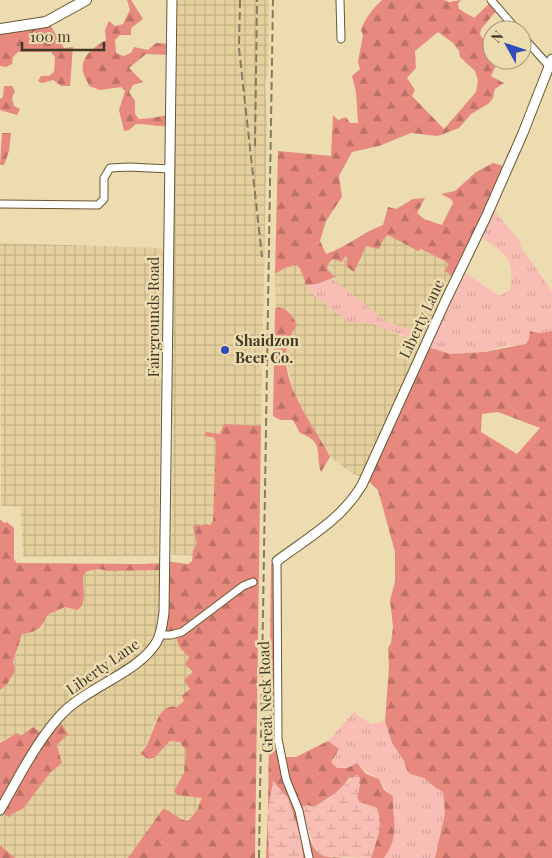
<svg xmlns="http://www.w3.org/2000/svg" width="552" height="858" viewBox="0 0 552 858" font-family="'Playfair Display',serif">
<defs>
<pattern id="industrial-grid" width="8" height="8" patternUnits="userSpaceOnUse" patternTransform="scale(1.25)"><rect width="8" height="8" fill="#e4cf9d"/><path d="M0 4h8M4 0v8" fill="none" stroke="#c5b287"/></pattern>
<pattern id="grass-tufts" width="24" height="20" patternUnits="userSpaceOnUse" patternTransform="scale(1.25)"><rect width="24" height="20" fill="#f8beb6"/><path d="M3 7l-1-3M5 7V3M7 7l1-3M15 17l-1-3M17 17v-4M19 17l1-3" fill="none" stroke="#d6a49c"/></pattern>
<pattern id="forest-firs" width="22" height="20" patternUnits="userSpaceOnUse" patternTransform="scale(1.25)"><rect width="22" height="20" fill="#e7897e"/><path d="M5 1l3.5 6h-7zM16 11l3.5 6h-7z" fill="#bd7167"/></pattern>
<pattern id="wetland-marsh" width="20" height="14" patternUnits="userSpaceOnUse" patternTransform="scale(1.25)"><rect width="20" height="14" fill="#f8beb6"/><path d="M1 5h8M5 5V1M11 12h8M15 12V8" fill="none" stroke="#d6a49c"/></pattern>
</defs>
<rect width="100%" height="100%" fill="#eedcb1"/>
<!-- industrial -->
<g fill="url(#industrial-grid)">
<polygon points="172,0 269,0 268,71 265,82 267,122 261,426 257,426 213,556 171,555 173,423 167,424"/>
<polygon points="388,235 418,251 421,249 445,261 455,278 364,478 353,474 330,457 295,400 285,353 293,330 281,308 276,307 275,274 285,268 296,265 300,268 305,283 366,321 386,328 400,336 416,338 417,332 385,321 343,289 327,269 328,264 333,259 342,260 345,256 347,262 366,246"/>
<polygon points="0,243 163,248 158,556 23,557 21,507 1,506"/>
<polygon points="99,569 108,571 163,570 175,635 180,648 189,657 193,672 185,680 190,689 184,701 177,707 165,710 154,723 151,738 140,753 148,759 153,758 170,741 180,742 186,751 184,796 202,798 201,803 188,821 177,819 167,810 128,858 15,858 0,845 0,813 23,809 50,773 62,763 57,745 61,739 44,735 9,736 0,743 0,690 7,684 22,634 37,630 43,626 47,615 65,607 77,610 84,597 83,576 87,571"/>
</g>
<!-- grass -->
<g fill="url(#grass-tufts)">
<path d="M491 207 520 241 521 247 552 291V331L539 333 524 345 505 346 485 352 450 354 425 346 460 269 499 296 510 290C516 256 503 252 477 235Z"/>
<path d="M332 278 385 321 417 332 416 338C389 335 380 320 350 323L311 293 306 285 317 284Z"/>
<path d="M354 712 371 724 385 721 392 743 404 761 407 770 410 774 424 778 436 788 443 792 445 813 435 858H384L395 811 392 806 393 796C385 791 385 785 379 780 372 773 368 777 362 766L337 768 331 763 327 742Z"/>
</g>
<!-- forest -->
<g fill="url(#forest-firs)" fill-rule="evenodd">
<path d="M127 0H131L143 19 131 28V35H120L115 40 116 53 123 56 131 53 134 47 148 50 156 43 170 44V55L146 54 129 68 143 82 133 85 129 92 135 101V114L139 119C150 119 159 116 170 115V126C157 127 148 124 136 124L129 130 124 131 119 110 125 91 121 87 100 90 89 86C88 82 85 78 84 75 78 58 94 47 106 40L105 30 109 21 115 26 123 24 130 10Z"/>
<path d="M382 0H444L449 2 461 0 458 4 459 9 474 18 491 2 498 9 481 29 480 34 486 44 492 47V60H499L491 76 504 83 495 89 493 98 488 104 471 114 459 128 438 136 411 133 379 146 352 152 339 176 342 197 326 221 320 241 326 254C347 247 363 232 383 225L388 207 396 209 413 199 425 198 417 213 424 219 442 225 453 203 451 199 441 194 455 191 476 172 493 163 507 167 455 278 445 271 448 264 445 261 421 249 418 251 388 235 384 238 379 249 366 246 354 272 346 266 347 258 345 256 342 262 333 259 328 264 327 269 335 277 317 284 306 285 300 268 296 265 285 268 275 274 278 151 331 156 333 115 338 120 346 117 350 123H358L356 92 352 76 360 69 358 62 363 35 361 30C364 20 374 7 382 0ZM438 32 453 43 459 51 460 57 475 71 478 80 476 92 444 129 412 96 415 90 407 78 416 68 415 51Z"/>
<polygon points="49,23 64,48 73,47 70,86 61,86 53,80 42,83 38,81 41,76 49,76 54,72 55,57 51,52 18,52 13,57 12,64 6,67 0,66 0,31"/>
<polygon points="4,86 12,86 15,91 12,98 14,106 20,109 17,115 0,110 0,99 3,97"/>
<polygon points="2,133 11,133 9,151 4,165 0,165"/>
<path d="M276 307C288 308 292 315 297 325 265 369 311 418 330 457L321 472C315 453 325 442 300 433L293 420H280L273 416 275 311Z"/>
<path d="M530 331 539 333 552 331V858H435L445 813 443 792 436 788 424 778 410 774 407 770 404 761 392 743 385 721 389 666 388 648 391 643 393 627 390 600 395 582V552L378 490 367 480 425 346 450 354 485 352 526 344 529 339ZM498 412 540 428 517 454 481 432 482 414Z"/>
<path d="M224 424 261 426 255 858H128L163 809C172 810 175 819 188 821L197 810 202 798 177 795 174 791 184 773 186 751 180 742 170 741 154 758 148 759 140 753C155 744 153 702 177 707L184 701 182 696 190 689 184 680 193 672 185 664 189 657 180 648 175 635H163V570L108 571 99 569 87 571 83 576 84 597 82 606 77 610 65 607 47 615C42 629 36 632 22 634L13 662 15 671 7 684 0 690V519L4 523 7 522 14 528V559L17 563 144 564 163 563 164 561 188 564 192 561 193 550 197 544 193 527 196 524 201 526 205 524 210 525 213 521 216 441 213 437 204 436 206 432 220 434Z"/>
<path d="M274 562 281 757H296L328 741 339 749 331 762 337 768H347L357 763 366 774 379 779 384 790 393 796C392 820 401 834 384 858H371L379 832 377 808 359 802 357 797 360 784 350 777 339 791 314 807 306 805C303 818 308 846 320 854 325 858 337 857 344 858H303L301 838 268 810 271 564Z"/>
<polygon points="58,719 68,734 57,745 62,763 50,773 23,809 13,813 9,817 1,812 0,813 0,743 17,733 21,736 33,727 44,735"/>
<polygon points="268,811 269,858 266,858"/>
<polygon points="0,845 15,858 0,858"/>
</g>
<!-- wetland -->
<g fill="url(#wetland-marsh)">
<path d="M357 774 360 778 357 797 359 802 377 808C384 824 376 842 371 858L322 856 314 848 302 808 306 805 314 807 328 799Z"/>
<polygon points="273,781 288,798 301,838 303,858 269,858 268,810"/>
</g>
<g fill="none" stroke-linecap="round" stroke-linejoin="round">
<defs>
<g id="minor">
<polyline points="340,0 341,39"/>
<polyline points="491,0 517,30"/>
<polyline points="522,36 549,66"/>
<polyline points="0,204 98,205 104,199 104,178 110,168 129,167 170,169"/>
<polyline points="277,561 278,739 286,779 299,811 309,858"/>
<polyline points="160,635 171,635 182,632 243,586 253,582"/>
</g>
<g id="tertiary">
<path d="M277 561C309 537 341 520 362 485L445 302 486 217 523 133 552 59"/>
<path d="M0 810C18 779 35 744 59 717 84 688 138 673 156 643 162 634 162 624 164 613L172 0"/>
</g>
<polyline id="primary" points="0,29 46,22 86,0"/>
</defs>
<!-- minor casing -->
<use href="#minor" stroke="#685831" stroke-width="9"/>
<!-- tertiary casing -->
<use href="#tertiary" stroke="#685831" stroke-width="11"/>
<!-- primary casing -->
<use href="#primary" stroke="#685831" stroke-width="12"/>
<!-- minor -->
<use href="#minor" stroke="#fff" stroke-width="7"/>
<!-- tertiary -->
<use href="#tertiary" stroke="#fff" stroke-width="9"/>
<!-- primary -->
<use href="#primary" stroke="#fff" stroke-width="10"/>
<!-- rail -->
<g stroke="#867b5f" stroke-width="2" stroke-dasharray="8 4" stroke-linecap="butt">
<polyline points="240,0 239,48 262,257"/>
<polyline points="255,146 257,0"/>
<polyline points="259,858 273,0"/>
</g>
</g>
<!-- markers -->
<circle fill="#2e4bbc" stroke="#eedcb1" stroke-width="2" cx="225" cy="350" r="5"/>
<g text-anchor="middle" stroke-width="5" stroke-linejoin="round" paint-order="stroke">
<!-- street labels -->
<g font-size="15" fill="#403928" stroke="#eedcb1">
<text transform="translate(154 317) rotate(-90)" y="5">Fairgrounds Road</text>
<text transform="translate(422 319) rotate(-65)" y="5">Liberty Lane</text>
<text transform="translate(103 667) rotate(-35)" y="5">Liberty Lane</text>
<text transform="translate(266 697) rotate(-92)" y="5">Great Neck Road</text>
</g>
<!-- poi labels -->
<g font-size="15" font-weight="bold" fill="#403928" stroke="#eedcb1" text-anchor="start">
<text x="235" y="346">Shaidzon<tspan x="235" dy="17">Beer Co.</tspan></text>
</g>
</g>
<!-- north arrow -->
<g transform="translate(507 45) rotate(310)"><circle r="24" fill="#eedcb1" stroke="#a89b7a"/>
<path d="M0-4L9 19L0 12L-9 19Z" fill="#2e4bbc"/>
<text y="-8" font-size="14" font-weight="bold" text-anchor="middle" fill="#403928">N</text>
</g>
<!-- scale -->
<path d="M22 42v8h82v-8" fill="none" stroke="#403928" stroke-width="2.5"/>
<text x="30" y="42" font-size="15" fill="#403928" stroke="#eedcb1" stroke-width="4" paint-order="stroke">100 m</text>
</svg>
